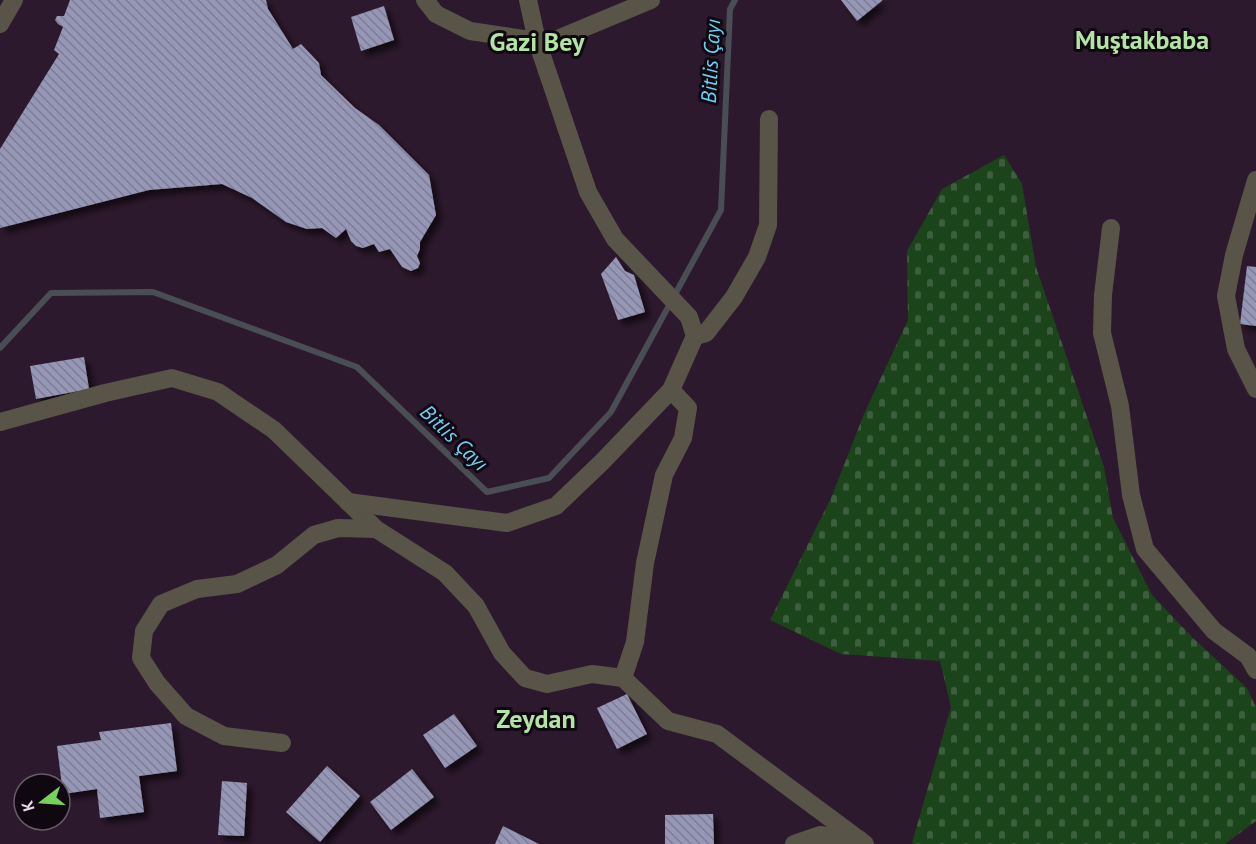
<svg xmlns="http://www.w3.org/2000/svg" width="1256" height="844" viewBox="0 0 1256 844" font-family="'PT Sans',sans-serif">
<defs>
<pattern id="cemetery-stones" width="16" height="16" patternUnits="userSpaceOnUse" patternTransform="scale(1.5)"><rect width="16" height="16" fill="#1b441b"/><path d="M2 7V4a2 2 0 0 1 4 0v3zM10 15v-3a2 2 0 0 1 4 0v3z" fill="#3c5e3c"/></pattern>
<pattern id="building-back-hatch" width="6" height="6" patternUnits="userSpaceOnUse" patternTransform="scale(1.5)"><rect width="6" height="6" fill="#9696b6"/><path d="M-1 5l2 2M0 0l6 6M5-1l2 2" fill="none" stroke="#7e7d94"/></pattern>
<filter id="shadow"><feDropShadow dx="5.5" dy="5.5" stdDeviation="3" flood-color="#0009"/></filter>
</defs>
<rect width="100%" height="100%" fill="#2d192d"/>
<!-- cemetery -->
<polygon fill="url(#cemetery-stones)" points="1004,155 1022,184 1036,267 1104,467 1113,518 1152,595 1193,638 1247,688 1256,707 1256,821 1225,844 914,844 912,843 951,707 940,661 841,654 770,620 831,498 864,414 908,320 907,251 942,189"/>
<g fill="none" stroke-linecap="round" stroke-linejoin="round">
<!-- stream -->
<polyline stroke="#494e55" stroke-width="6" points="0,348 51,293 153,292 357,367 487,492 549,478 611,412 721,210 730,9 735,0"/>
</g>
<!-- building -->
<g fill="url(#building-back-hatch)" filter="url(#shadow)">
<polygon points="70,0 266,0 268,9 293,49 301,44 319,63 321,75 355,108 379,125 429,175 436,215 420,242 420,249 417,256 420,263 418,268 411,271 402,267 390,249 379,252 374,244 363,248 356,246 351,241 346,229 336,238 322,228 307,229 286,222 252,198 222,184 149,190 0,228 0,149 59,54 54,50 63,27 58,24 55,20 57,16 64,16"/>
<polygon points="841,0 883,0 857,21"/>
<polygon points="384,6 394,40 361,51 351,17"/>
<polygon points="616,257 625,271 634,275 645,312 618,320 601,274"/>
<polygon points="1247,266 1256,267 1256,326 1240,324"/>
<polygon points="84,357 89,389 36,399 30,366"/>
<polygon points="627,694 647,734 617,749 597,708"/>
<polygon points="454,714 477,746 445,768 423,735"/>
<polygon points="171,723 177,771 139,776 144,812 100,818 97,789 63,794 57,746 101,740 99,732"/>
<polygon points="327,766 360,796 320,842 286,812"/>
<polygon points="412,769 434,797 391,830 370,802"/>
<polygon points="222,781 247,783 244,836 218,835"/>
<polygon points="713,814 714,844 665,844 665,815"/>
<polygon points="503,826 539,844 495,844"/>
</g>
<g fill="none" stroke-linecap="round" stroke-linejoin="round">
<!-- minor -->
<g stroke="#585447" stroke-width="18">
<polyline points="425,0 436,14 470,31 537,41 555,40 651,0"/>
<polyline points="0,24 14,0"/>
<polyline points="1256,180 1234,255 1226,296 1236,349 1256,389"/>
<polyline points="1111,228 1103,295 1102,333 1120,406 1131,495 1145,549 1214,631 1248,656 1256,670"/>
<polyline points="695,336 706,333 734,297 757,257 768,225 769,119"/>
<polyline points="0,422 105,393 172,378 218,392 274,430 376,529 445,573 476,606 502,653 525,678 547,684 592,674 623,678 668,721 717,734 865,844"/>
<polyline points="348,502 507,523 556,506 602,462 671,390 695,336 689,317 615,239 588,192 537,41 528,0"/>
<polyline points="623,678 635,642 645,563 664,475 683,438 688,408 671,390"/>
<polyline points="282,743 224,736 186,716 157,683 141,658 144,631 161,604 197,589 237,584 277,565 314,535 338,528 376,529"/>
<polyline points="794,844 820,835 860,840"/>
</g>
</g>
<g text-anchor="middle" stroke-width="6" stroke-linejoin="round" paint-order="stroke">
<!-- water labels -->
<g font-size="21" font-style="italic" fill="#69d3f6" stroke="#100810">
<text transform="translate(711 61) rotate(-87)" y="7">Bitlis Çayı</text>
<text transform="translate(454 438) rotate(44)" y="7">Bitlis Çayı</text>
</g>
<!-- district labels -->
<g font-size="26" font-weight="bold" fill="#b2e4a4" stroke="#100810">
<text x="1142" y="49">Muştakbaba</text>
<text x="537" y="51">Gazi Bey</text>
<text x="536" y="728">Zeydan</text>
</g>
</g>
<!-- north arrow -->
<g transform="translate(42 802) rotate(253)"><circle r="28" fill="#100810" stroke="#665c66" stroke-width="1.5"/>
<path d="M0-4.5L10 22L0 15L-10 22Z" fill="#76d25a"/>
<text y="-9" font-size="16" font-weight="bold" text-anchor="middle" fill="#e8dbe8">K</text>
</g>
</svg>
